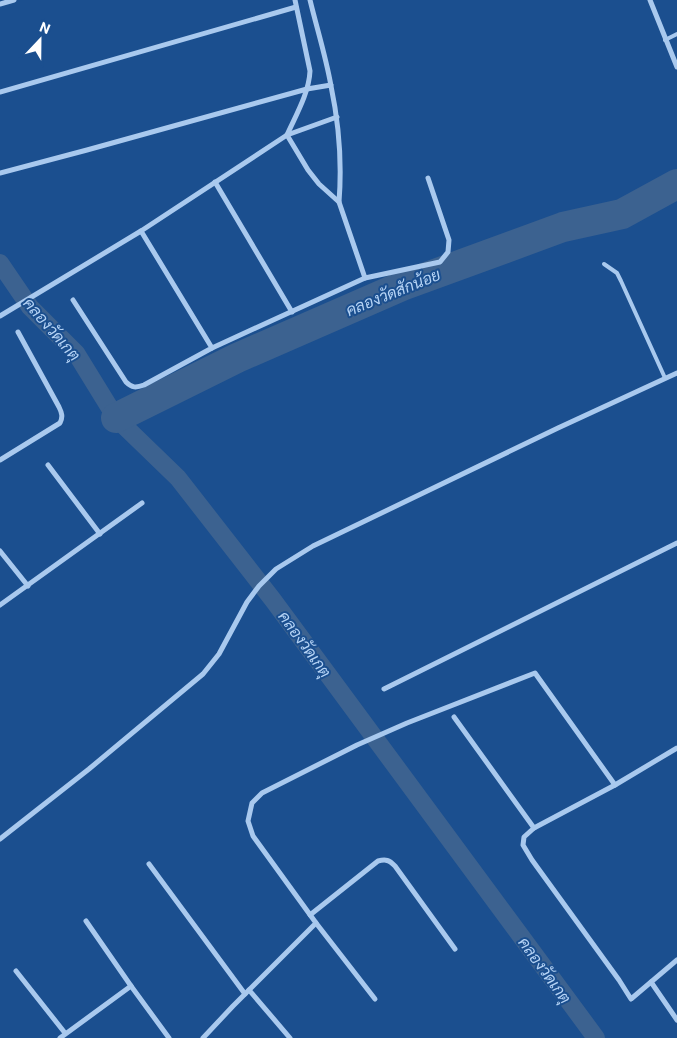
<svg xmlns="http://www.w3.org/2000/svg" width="677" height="1038" viewBox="0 0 677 1038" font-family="Roboto,Sarabun,sans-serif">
<rect width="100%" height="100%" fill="#1b4f8f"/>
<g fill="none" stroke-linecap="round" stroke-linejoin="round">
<!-- canal -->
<polyline stroke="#3c6290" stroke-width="18" points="0,263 30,307 76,353 116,418 178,478 273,600 596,1038"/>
<!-- river -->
<polyline stroke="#3c6290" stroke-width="30" points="116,418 237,358 402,286 563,227 622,214 677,184"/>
<!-- lane -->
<g stroke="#a9c9ee" stroke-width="4">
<polyline points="665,40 677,34"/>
<polyline points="604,264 617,273 621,281 665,378"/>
</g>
<!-- street -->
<g stroke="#a9c9ee" stroke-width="5">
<path d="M310 0C317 29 326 57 331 86 339 124 342 164 339 202"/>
<polyline points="650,0 677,67"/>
<polyline points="0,4 14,0"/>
<polyline points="0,92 296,7"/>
<polyline points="287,135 308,170 319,184 339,202 365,278 440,262 448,252 449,240 428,178"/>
<path d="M287 135C296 115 309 93 310 71L295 0"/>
<polyline points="0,173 87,150 307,89 331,85"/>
<polyline points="215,182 292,312"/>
<path d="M73 300 126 382C132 388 136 388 144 385L212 348 141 231"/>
<polyline points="0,316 141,231 287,135 337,117"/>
<polyline points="212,348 365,278"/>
<path d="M0 460 60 423C63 417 62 413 59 407L18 332"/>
<polyline points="48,465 100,534"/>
<polyline points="0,551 28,586"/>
<polyline points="0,605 142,503"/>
<polyline points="384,689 677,543"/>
<polyline points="454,717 534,828"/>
<polyline points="677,748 615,785 534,828 524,837 523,845 532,860 619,980 631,999 677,960"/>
<polyline points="0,839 89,769 203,674 219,654 247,602 259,586 276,569 313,546 558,428 677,373"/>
<polyline points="149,864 245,994"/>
<path d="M310 915 378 861C386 859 389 860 395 866L455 949"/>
<polyline points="86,921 131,986"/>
<polyline points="316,923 375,999"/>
<polyline points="16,971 65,1033"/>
<polyline points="651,982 677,1020"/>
<polyline points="249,990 290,1038"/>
<polyline points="60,1038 131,986 169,1038"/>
<polyline points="203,1038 233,1006 316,923 253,836 248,821 252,803 262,793 357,745 407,723 535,673 615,785"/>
</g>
</g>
<g text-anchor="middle" stroke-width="4" stroke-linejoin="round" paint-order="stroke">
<!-- water labels -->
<g font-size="16" font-style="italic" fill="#b5d3f5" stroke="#1b4f8f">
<text transform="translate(393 292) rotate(-22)" y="6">คลองวัดสักน้อย</text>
<text transform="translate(52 329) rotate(49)" y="6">คลองวัดเกตุ</text>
<text transform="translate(305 644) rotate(54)" y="6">คลองวัดเกตุ</text>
<text transform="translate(545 970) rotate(54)" y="6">คลองวัดเกตุ</text>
</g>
</g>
<!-- north arrow -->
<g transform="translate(40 40) rotate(22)" stroke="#1b4f8f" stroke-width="4" paint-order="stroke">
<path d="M0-4L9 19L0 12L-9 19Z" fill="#ffffff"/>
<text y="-8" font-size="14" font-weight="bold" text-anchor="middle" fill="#ffffff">N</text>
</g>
</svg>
